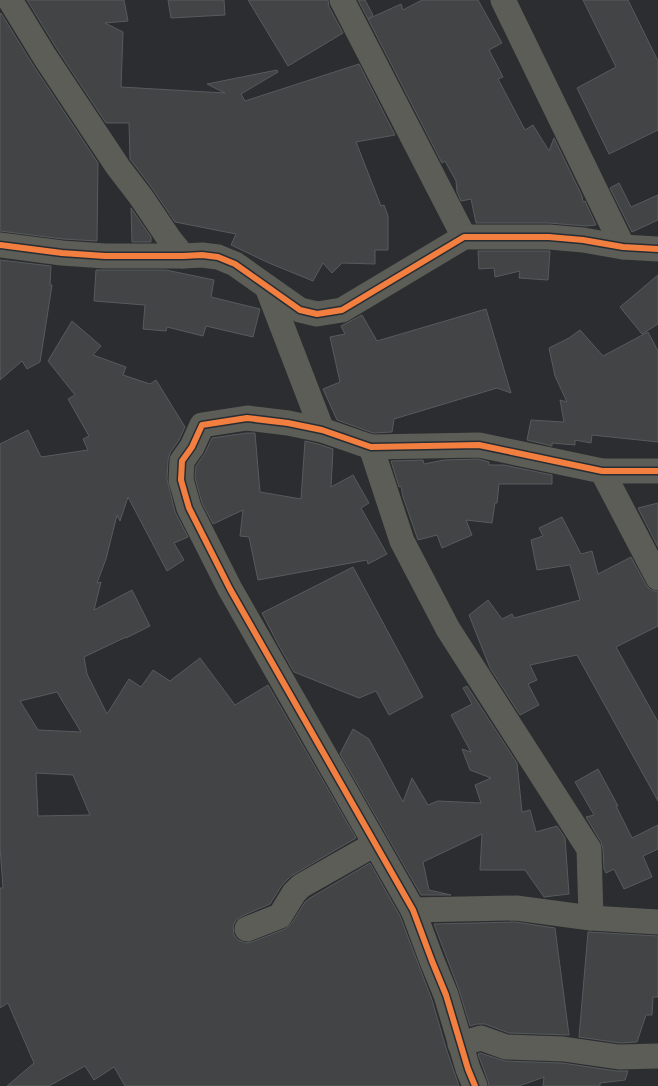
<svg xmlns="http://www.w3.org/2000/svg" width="658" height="1086" viewBox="0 0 658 1086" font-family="Ubuntu,sans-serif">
<rect width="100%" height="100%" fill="#2b2d30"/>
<!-- building -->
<g fill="#424446" stroke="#585a5d" fill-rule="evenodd">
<polygon points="27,0 124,0 128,21 105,23 123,32 121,87 225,93 207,84 277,70 278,72 241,94 245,101 359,64 395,135 356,142 381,206 384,205 388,216 388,250 375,250 375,264 342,263 332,273 323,263 313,281 269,263 231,245 236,234 175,222 152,188 130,159 129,123 106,123 57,49"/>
<polygon points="168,0 224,0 225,15 171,18"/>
<polygon points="248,0 328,0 329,7 343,33 288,66"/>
<polygon points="358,0 365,0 373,15 368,19"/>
<polygon points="422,0 478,0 502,43 489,50 503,77 498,79 525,130 533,125 549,151 554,138 582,196 583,202 585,201 596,225 586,226 549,223 476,223 471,199 461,201 457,192 456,181 445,161 442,163 368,19 401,4 403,10"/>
<polygon points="583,0 628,0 658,61 658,130 609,154 577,88 616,67"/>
<polygon points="1,13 33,65 98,163 97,241 63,239 0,231 0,14"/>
<polygon points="619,183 631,207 658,195 658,220 632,232 610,188"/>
<polygon points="131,208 151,237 151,242 132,242"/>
<polygon points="478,251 550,251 548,280 519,278 520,271 495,277 494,268 479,269"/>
<polygon points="0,260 51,266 50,285 52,285 40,362 27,369 22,361 0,380"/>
<polygon points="96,270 166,270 214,280 211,297 260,309 253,337 206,326 203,336 167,327 166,331 143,329 145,305 94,301"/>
<polygon points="658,275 658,324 642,334 620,307"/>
<polygon points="486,309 511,393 497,388 394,419 392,432 373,433 337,420 323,389 340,382 330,337 345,334 341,326 362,315 377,341"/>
<path d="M72 321 101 346 93 355 126 367 123 375 150 384 156 380 185 427 179 440 170 453 168 460 167 479 175 512 188 537 174 543 184 560 167 571 128 497 120 521 117 515 106 559 97 583 101 582 94 610 132 590 150 626 126 638V637L84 657 87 674 107 714 129 679 141 687 153 670 170 681 200 658 235 705 268 685 356 838 291 876 282 885 270 904 242 916 236 920 233 926 234 935 238 940 245 943 252 942 285 929 292 923 305 902 310 898 370 863 400 916 432 1000 446 1048 459 1086H125L114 1067 94 1080 85 1066 49 1086H7L34 1063 8 1003 0 1008V888H3L0 847V444L28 430 41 457 88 450 83 439 89 436 68 399 75 395 48 361ZM57 692 81 732 38 730 20 701ZM36 773 73 775 90 815 38 816Z"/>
<polygon points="580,330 603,356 648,332 658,351 658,442 592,435 591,443 575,440 575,445 552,443 552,446 527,440 531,420 564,422 560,400 567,402 555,376 549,348 569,338"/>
<polygon points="247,433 255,433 260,492 301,499 305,441 318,444 333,449 331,487 353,475 369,503 361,508 387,554 368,564 367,560 258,580 249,537 240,536 243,510 213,524 202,503 195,478 196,466 205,453 212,438"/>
<polygon points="478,459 489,462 489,465 504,465 552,475 552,484 499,484 497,503 495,503 492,523 466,520 472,535 442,548 437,535 418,540 403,497 401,486 399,487 391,461 423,460 424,464 444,460"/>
<polygon points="658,503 658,547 638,508"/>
<polygon points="562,517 581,554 592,551 598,574 631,557 646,585 651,590 658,592 658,626 616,647 658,722 658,801 577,655 530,665 537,680 528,684 539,705 520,715 490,668 469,615 488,600 502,619 512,614 514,618 580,600 570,565 537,570 531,540 543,536 539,528"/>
<polygon points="353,567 423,697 389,715 376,691 359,698 294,672 278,644 262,613"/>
<polygon points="467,686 517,763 522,812 530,810 536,832 557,826 565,838 569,894 544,897 525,870 480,870 482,834 423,862 429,890 451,895 421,895 340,754 353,729 369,739 403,802 412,778 428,805 438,801 481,803 475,785 491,778 470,770 462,749 471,752 451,715 472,704 463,688"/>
<polygon points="598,769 618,806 616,806 632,838 658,825 658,849 643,856 652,877 624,889 614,869 606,873 604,869 603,849 601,842 586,817 594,815 575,782"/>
<polygon points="515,922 555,928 569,1035 509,1033 485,1024 477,1024 470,1026 459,990 434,924"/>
<polygon points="588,932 658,936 658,997 653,997 652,1015 646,1015 637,1042 620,1043 579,1037"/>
<polygon points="480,1053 505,1061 562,1063 617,1071 628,1071 625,1080 600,1083 600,1086 543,1086 544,1077 519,1086 489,1086 488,1081 478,1054"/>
</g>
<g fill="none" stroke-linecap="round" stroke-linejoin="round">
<!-- street -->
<g stroke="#5b5d56" stroke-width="25">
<polyline points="10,0 45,57 118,167 141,197 170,240 183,256"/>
<polyline points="342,0 464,237"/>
<polyline points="503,0 623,247"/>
<polyline points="0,245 62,253 105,256 183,256 202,255 218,257 235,264 300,310 317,314 342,310 464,237 549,237 583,240 623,247 658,249"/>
<polyline points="267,287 322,430"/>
<polyline points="371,447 402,541 448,629 589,849 591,918"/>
<polyline points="602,471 658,578"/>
<polyline points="413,910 516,908 591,918 658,922"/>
<polyline points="247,929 280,916 294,893 301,886 375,844"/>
<polyline points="460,1044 481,1038 506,1047 563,1049 619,1057 658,1056"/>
<polyline points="475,1086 468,1069 446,995 432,961 413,910 230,589 189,508 181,480 182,461 192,447 202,425 247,418 288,423 322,430 371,447 479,445 602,471 658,471"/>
</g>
<defs>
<g id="cycleway">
<polyline points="0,245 62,253 105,256 183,256 202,255 218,257 235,264 300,310 317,314 342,310 464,237 549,237 583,240 623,247 658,249"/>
<polyline points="475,1086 468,1069 446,995 432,961 413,910 230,589 189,508 181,480 182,461 192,447 202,425 247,418 288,423 322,430 371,447 479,445 602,471 658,471"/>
</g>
</defs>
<!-- cycleway casing -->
<use href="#cycleway" stroke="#282d33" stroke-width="9"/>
<!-- cycleway -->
<use href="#cycleway" stroke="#f27e40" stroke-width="6"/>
</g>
</svg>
